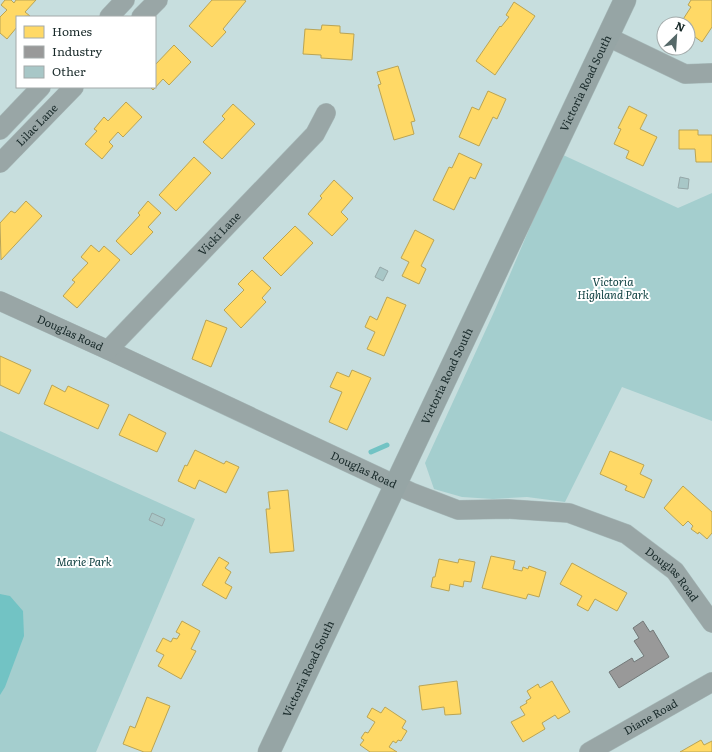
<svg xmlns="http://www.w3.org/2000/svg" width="712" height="752" viewBox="0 0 712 752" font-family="Literata,serif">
<rect width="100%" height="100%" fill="#c7dede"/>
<!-- green -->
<g fill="#a4cece">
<polygon points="561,154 678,208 712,193 712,421 622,387 565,502 527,497 493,499 462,497 434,489 425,463 494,312"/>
<polygon points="0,431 195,519 96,752 0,752"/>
</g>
<!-- water -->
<polygon fill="#72c3c4" points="0,594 10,596 23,611 24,636 5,687 0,695"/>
<!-- homes -->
<g fill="#ffd966" stroke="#baa454">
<polygon points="5,0 11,0 14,3 16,0 36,0 25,12 30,16 17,17 17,27 7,39 0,33 0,17 7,10 1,5"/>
<polygon points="212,0 244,0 246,1 223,29 226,32 212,47 189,26"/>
<polygon points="691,0 712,0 712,27 702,42 688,32 688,24 680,24 691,7 688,5"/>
<polygon points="514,2 535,16 495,75 476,61 500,26 501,27 509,17 506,15"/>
<polygon points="322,25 340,26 340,33 354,34 352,60 321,58 321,55 303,54 305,29 321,30"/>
<polygon points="174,45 191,62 169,85 163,79 153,90 150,87 155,87 155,65"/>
<polygon points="398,66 415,121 411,122 414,134 394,140 378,85 381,84 377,72"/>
<polygon points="488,91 506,99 497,119 493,117 479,146 459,137 472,107 479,110"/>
<polygon points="126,102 142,117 123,137 118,132 109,142 113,146 102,159 85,144 97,131 94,129 104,117 108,121"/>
<polygon points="233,104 255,124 222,159 203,142 225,119 222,116"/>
<polygon points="629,106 647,115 640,129 657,137 643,166 626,158 629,151 614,144 621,129 618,128"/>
<polygon points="679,130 698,130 698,135 712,135 712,162 696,162 695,149 679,149"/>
<polygon points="459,153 482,164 475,179 470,177 454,210 433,200 449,167 452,168"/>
<polygon points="194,157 211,173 176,211 159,195"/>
<polygon points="334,180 353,198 341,212 348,219 332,236 308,214 322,198 320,196"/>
<polygon points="26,201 42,216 1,260 0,223 11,211 15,213"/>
<polygon points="148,201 161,213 148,227 153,232 131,255 116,241 140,215 138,213"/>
<polygon points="295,226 313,243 281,276 263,258"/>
<polygon points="415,230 434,240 421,266 426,269 419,284 402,276 409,262 401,258"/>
<polygon points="91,245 99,252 104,246 120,260 77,308 63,296 75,282 72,280 88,263 81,257"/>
<polygon points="252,270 271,288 262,298 266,302 241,328 224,310 244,290 238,284"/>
<polygon points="387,297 406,305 384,356 367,349 375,332 365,327 370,316 377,320"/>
<polygon points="206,320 227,328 211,367 192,359"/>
<polygon points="0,356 31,370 19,394 0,385"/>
<polygon points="352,370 371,378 347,430 329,422 342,392 330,387 337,372 349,377"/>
<polygon points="52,385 65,392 68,386 109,405 98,429 44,404"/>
<polygon points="129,414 166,433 157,452 119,435"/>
<polygon points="195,450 224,464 226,461 239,467 226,493 199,480 195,489 178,481 185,465 187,466"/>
<polygon points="610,451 644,465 640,474 652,480 644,498 625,490 627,486 600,474"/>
<polygon points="683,486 712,512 712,533 707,539 699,532 698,534 691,529 693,526 688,521 683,526 664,508"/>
<polygon points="288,490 294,551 270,553 266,509 270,509 268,492"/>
<polygon points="491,556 515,561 513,569 522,571 523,567 528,569 529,566 546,572 539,597 528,594 526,599 482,588"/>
<polygon points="219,557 229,563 225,568 231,572 225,583 232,587 226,599 202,585"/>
<polygon points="439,559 458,563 459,559 475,562 471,582 464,581 463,587 450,584 449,591 431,587 433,577 435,577"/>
<polygon points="572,563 627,593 617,611 595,599 588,611 577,605 582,596 560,584"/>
<polygon points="182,621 200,631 191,649 196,651 181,679 158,666 164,655 156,651 163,638 171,642 173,638 177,639 180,634 176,632"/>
<polygon points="457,681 461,714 445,715 444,707 422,710 419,686"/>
<polygon points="552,681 570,712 558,719 555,715 542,723 545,729 523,742 511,722 525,715 520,707 527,703 526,701 531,698 527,691 538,684 540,688"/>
<polygon points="147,697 170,706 151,752 144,752 123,744 130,726 135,728"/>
<polygon points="385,707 406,721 402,728 407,731 401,741 398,740 396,743 393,741 389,747 397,752 370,752 360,745 364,740 361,738 365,732 368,733 375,722 367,717 372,708 381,713"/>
<polygon points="701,740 704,745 712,741 712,752 680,752"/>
</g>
<!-- industry -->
<polygon fill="#999" stroke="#737878" points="643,621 650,632 653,630 669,657 619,688 609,672 632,658 634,662 644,656 634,641 639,638 633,628"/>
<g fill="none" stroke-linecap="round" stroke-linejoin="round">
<!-- stream -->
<polyline stroke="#72c3c4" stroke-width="5" points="371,452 387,445"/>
</g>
<!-- building -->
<g fill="#a8c7c7" stroke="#95a7a8">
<polygon points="680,177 689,179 688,189 678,188"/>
<polygon points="380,267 388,271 383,281 375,277"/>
<polygon points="152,513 165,519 162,526 149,520"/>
</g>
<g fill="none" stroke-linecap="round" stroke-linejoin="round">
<defs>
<g id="street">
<polyline points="109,17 125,0"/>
<polyline points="141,17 158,0"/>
<polyline points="608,37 685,74 712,73"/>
<polyline points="0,130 41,87"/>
<path id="s1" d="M0 163 74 87"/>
<path id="s2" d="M0 301 108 350 411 492 458 510 508 509 569 513 626 534 675 571 712 623"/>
<path id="s3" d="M108 350 315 134 326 113"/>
<path id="s4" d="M589 752 712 682"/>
</g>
<g id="secondary">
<path id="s5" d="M269 752 625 0"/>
</g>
</defs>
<!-- street casing -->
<use href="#street" stroke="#a9bcbc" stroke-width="20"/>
<!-- secondary casing -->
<use href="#secondary" stroke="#a9bcbc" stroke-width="23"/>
<!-- street -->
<use href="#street" stroke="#99a6a6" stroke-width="19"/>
<!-- secondary -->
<use href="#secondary" stroke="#96a5a5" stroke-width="22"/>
</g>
<g text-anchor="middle" stroke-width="4" stroke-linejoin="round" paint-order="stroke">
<!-- street labels -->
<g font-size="11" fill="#192a2a" stroke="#fff">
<text dy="4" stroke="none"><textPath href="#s5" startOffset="740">Victoria Road South</textPath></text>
<text dy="4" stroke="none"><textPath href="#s1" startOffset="53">Lilac Lane</textPath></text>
<text dy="4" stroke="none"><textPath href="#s3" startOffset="161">Vicki Lane</textPath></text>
<text dy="4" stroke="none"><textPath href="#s2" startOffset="77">Douglas Road</textPath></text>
<text dy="4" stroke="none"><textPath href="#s5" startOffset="416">Victoria Road South</textPath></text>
<text dy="4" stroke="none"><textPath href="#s2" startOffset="401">Douglas Road</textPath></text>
<text dy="4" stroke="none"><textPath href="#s2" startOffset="737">Douglas Road</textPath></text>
<text dy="4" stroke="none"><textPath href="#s5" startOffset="92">Victoria Road South</textPath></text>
<text dy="4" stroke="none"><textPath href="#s4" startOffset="71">Diane Road</textPath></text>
</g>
<!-- park labels -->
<g font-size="11" font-style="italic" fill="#104142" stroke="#fff">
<text x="613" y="286">Victoria<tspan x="613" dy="13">Highland Park</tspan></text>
<text x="84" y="566">Marie Park</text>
</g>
</g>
<!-- legend -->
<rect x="16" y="16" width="140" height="72" fill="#ffffff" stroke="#a3aaaa"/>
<rect x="24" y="26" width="20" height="12" fill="#ffd966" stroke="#a3aaaa"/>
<text x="52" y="36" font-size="12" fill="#192a2a">Homes</text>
<rect x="24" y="46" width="20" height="12" fill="#999999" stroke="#a3aaaa"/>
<text x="52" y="56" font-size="12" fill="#192a2a">Industry</text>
<rect x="24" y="66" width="20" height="12" fill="#a8c7c7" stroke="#a3aaaa"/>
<text x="52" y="76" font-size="12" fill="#192a2a">Other</text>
<!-- north arrow -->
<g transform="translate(676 36) rotate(25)"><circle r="19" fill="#ffffff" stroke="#a3aaaa"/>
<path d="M0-3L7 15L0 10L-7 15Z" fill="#566969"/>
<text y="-6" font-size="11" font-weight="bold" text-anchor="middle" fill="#192a2a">N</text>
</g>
</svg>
